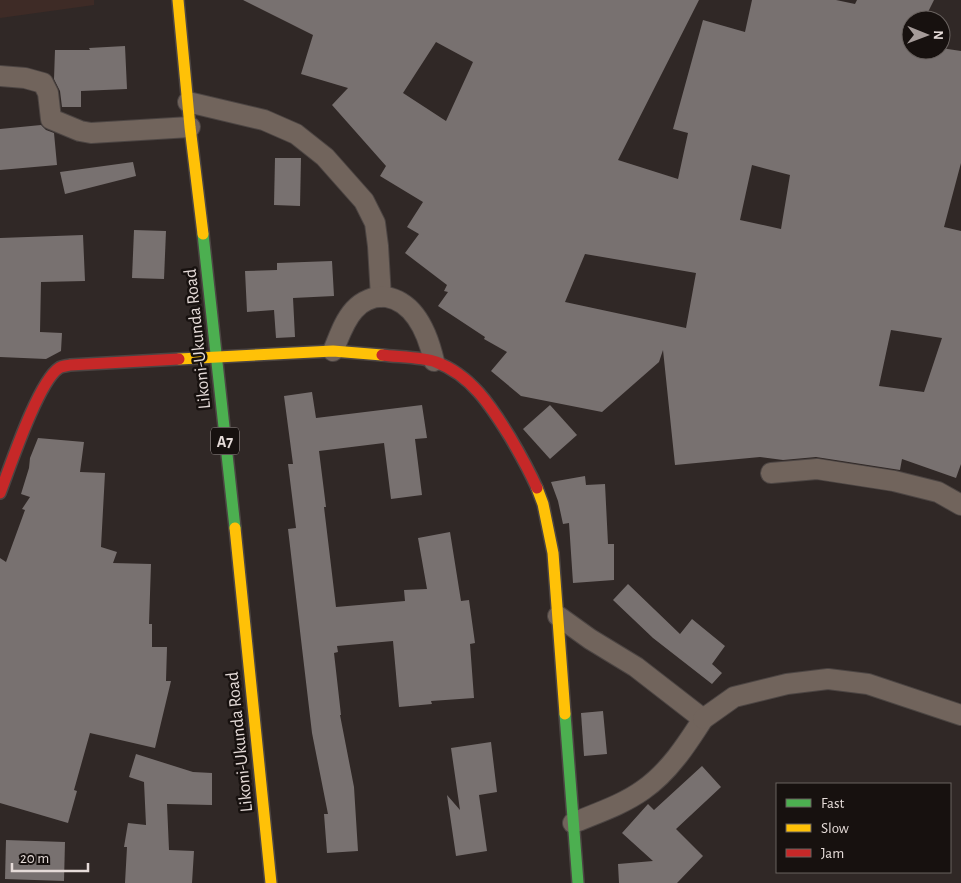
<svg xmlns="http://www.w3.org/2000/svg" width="961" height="883" viewBox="0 0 961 883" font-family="'Alegreya Sans',sans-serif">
<rect width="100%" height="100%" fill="#302826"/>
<!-- built -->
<polygon fill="#3e2b26" points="0,0 94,0 94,5 0,18"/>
<!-- building -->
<g fill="#787170" fill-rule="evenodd">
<path d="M243 0H699L618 160 678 179 688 133 673 129 703 20 745 32 752 0H836L855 4 857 0H934L924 20H911V50H941V48L961 51V163L944 227 961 231V464L956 478 902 459 900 470 816 457 783 460 760 457 675 465 663 350 659 362 602 412 521 396 491 371 507 352 484 339 485 337 438 306 448 292 444 291 447 285 405 253 419 234 407 227 423 202 380 176 386 166 332 105 348 88 301 74 313 35ZM436 42 473 62 446 121 403 93ZM752 165 790 175 781 229 740 220ZM585 254 696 273 686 328 565 302ZM891 330 942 338 924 392 879 386Z"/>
<polygon points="125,46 127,89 81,91 81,107 62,107 60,91 54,79 55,50 90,50 89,48"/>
<polygon points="41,125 46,130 54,133 57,165 0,170 0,129"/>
<polygon points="275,158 301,158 300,206 274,205"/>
<polygon points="133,162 136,176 65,194 60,172"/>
<polygon points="134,230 166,231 164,279 132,278"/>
<polygon points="83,235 85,281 41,282 40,332 62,333 61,351 46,359 0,357 0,238"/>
<polygon points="332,261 334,296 293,298 295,337 276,338 274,310 247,312 245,271 277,270 277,263"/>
<polygon points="312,392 316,418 422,405 427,438 415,439 422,495 391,499 384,443 319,451 326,507 324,507 336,607 405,601 404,590 427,589 418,538 450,532 461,601 469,600 475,643 470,644 474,698 431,701 432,704 399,707 393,641 337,646 338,652 334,653 341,715 340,715 354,787 358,851 327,853 324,814 328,814 312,733 288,529 296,528 288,464 293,464 284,396"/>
<polygon points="550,405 577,435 550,459 523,429"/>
<polygon points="38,438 84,442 80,472 105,473 101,547 117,552 113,563 151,564 149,624 152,624 152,647 167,647 166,681 171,681 155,748 90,733 74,790 77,791 68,823 0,803 0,558 6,562 25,510 22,509 30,497 21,494 29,468 30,458"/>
<polygon points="585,476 586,485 605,484 608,544 614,544 614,580 573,583 569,523 563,524 558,501 551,482"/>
<polygon points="628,584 680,634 692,619 725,646 712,664 722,673 712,684 653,638 613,600"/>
<polygon points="603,711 607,754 584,756 581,713"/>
<polygon points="491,742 497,792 479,795 487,851 456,856 447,795 460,810 451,748"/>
<polygon points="136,754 193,772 212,773 212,805 167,804 169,850 194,851 192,883 125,883 127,847 124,847 128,823 146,825 144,782 129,777"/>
<polygon points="702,766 721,787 676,829 703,856 677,883 619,883 618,864 653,861 622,833 648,804 654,810"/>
<polygon points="6,840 65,842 64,881 5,879"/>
</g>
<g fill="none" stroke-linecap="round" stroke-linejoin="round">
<defs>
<g id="street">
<polyline points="0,76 25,78 43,83 48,93 51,119 80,131 91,133 190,127"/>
<polyline points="188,102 264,120 296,134 325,157 364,201 375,223 378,246 381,297"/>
<path d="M333 351C339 337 344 321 354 310 362 301 374 296 386 297 416 302 428 335 434 361"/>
<polyline points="771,473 817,469 894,481 938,492 961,505"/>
<path d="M558 616 590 639 636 667 703 719C687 744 669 772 643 790 622 805 597 813 573 823"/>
<polyline points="703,719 734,697 787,684 828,679 868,684 961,715"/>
</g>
<g id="fast">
<polyline points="203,234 235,528"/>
<polyline points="565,714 578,883"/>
</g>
<g id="slow">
<polyline points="178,0 190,127 203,234"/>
<polyline points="179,359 333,351 382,355"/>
<polyline points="537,488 543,504 553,553 565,714"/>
<polyline points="235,528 271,883"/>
</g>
<g id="jam">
<path d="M382 355C397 357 423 357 436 362 471 375 491 406 510 437 520 454 529 470 537 488"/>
<path d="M0 493C10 467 38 382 59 368 62 366 66 366 70 365L179 359"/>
</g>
</defs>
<!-- street casing -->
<use href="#street" stroke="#4c4543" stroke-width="22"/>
<!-- fast casing -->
<use href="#fast" stroke="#4c4543" stroke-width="14"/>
<!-- slow casing -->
<use href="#slow" stroke="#4c4543" stroke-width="14"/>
<!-- jam casing -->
<use href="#jam" stroke="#4c4543" stroke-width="14"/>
<!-- street -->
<use href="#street" stroke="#71645c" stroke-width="20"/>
<!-- fast -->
<use href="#fast" stroke="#4caf50" stroke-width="11"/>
<!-- slow -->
<use href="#slow" stroke="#ffc107" stroke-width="11"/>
<!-- jam -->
<use href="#jam" stroke="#c62828" stroke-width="11"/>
</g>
<g text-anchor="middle" stroke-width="5" stroke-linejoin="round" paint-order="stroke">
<!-- shield labels -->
<rect fill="#17110f" stroke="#a79e9c" stroke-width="1" x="211" y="427.5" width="28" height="27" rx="4"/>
<g font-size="16" font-weight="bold" fill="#e5dbd8">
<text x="225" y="447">A7</text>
</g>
<!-- street labels -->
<g font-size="18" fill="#e5dbd8" stroke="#17110f">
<text transform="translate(197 339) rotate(-96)" y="6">Likoni-Ukunda Road</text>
<text transform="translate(239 742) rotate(-96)" y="6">Likoni-Ukunda Road</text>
</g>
</g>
<!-- legend -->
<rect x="776" y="783" width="175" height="90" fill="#17110f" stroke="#69625f"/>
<rect x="786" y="799" width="25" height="8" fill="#4caf50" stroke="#69625f"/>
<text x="821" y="808" font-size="15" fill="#e5dbd8">Fast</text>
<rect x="786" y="824" width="25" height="8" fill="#ffc107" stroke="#69625f"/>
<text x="821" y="833" font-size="15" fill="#e5dbd8">Slow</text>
<rect x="786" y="849" width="25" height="8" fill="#c62828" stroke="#69625f"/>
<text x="821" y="858" font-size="15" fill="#e5dbd8">Jam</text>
<!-- north arrow -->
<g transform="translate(926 35) rotate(91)"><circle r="24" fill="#17110f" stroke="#69625f"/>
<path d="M0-4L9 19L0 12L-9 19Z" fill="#a69c9a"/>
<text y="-8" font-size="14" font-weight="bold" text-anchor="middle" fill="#e5dbd8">N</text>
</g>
<!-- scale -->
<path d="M12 863v8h76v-8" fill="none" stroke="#e5dbd8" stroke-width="2.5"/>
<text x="20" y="863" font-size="15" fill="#e5dbd8" stroke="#17110f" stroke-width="4" paint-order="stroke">20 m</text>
</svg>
